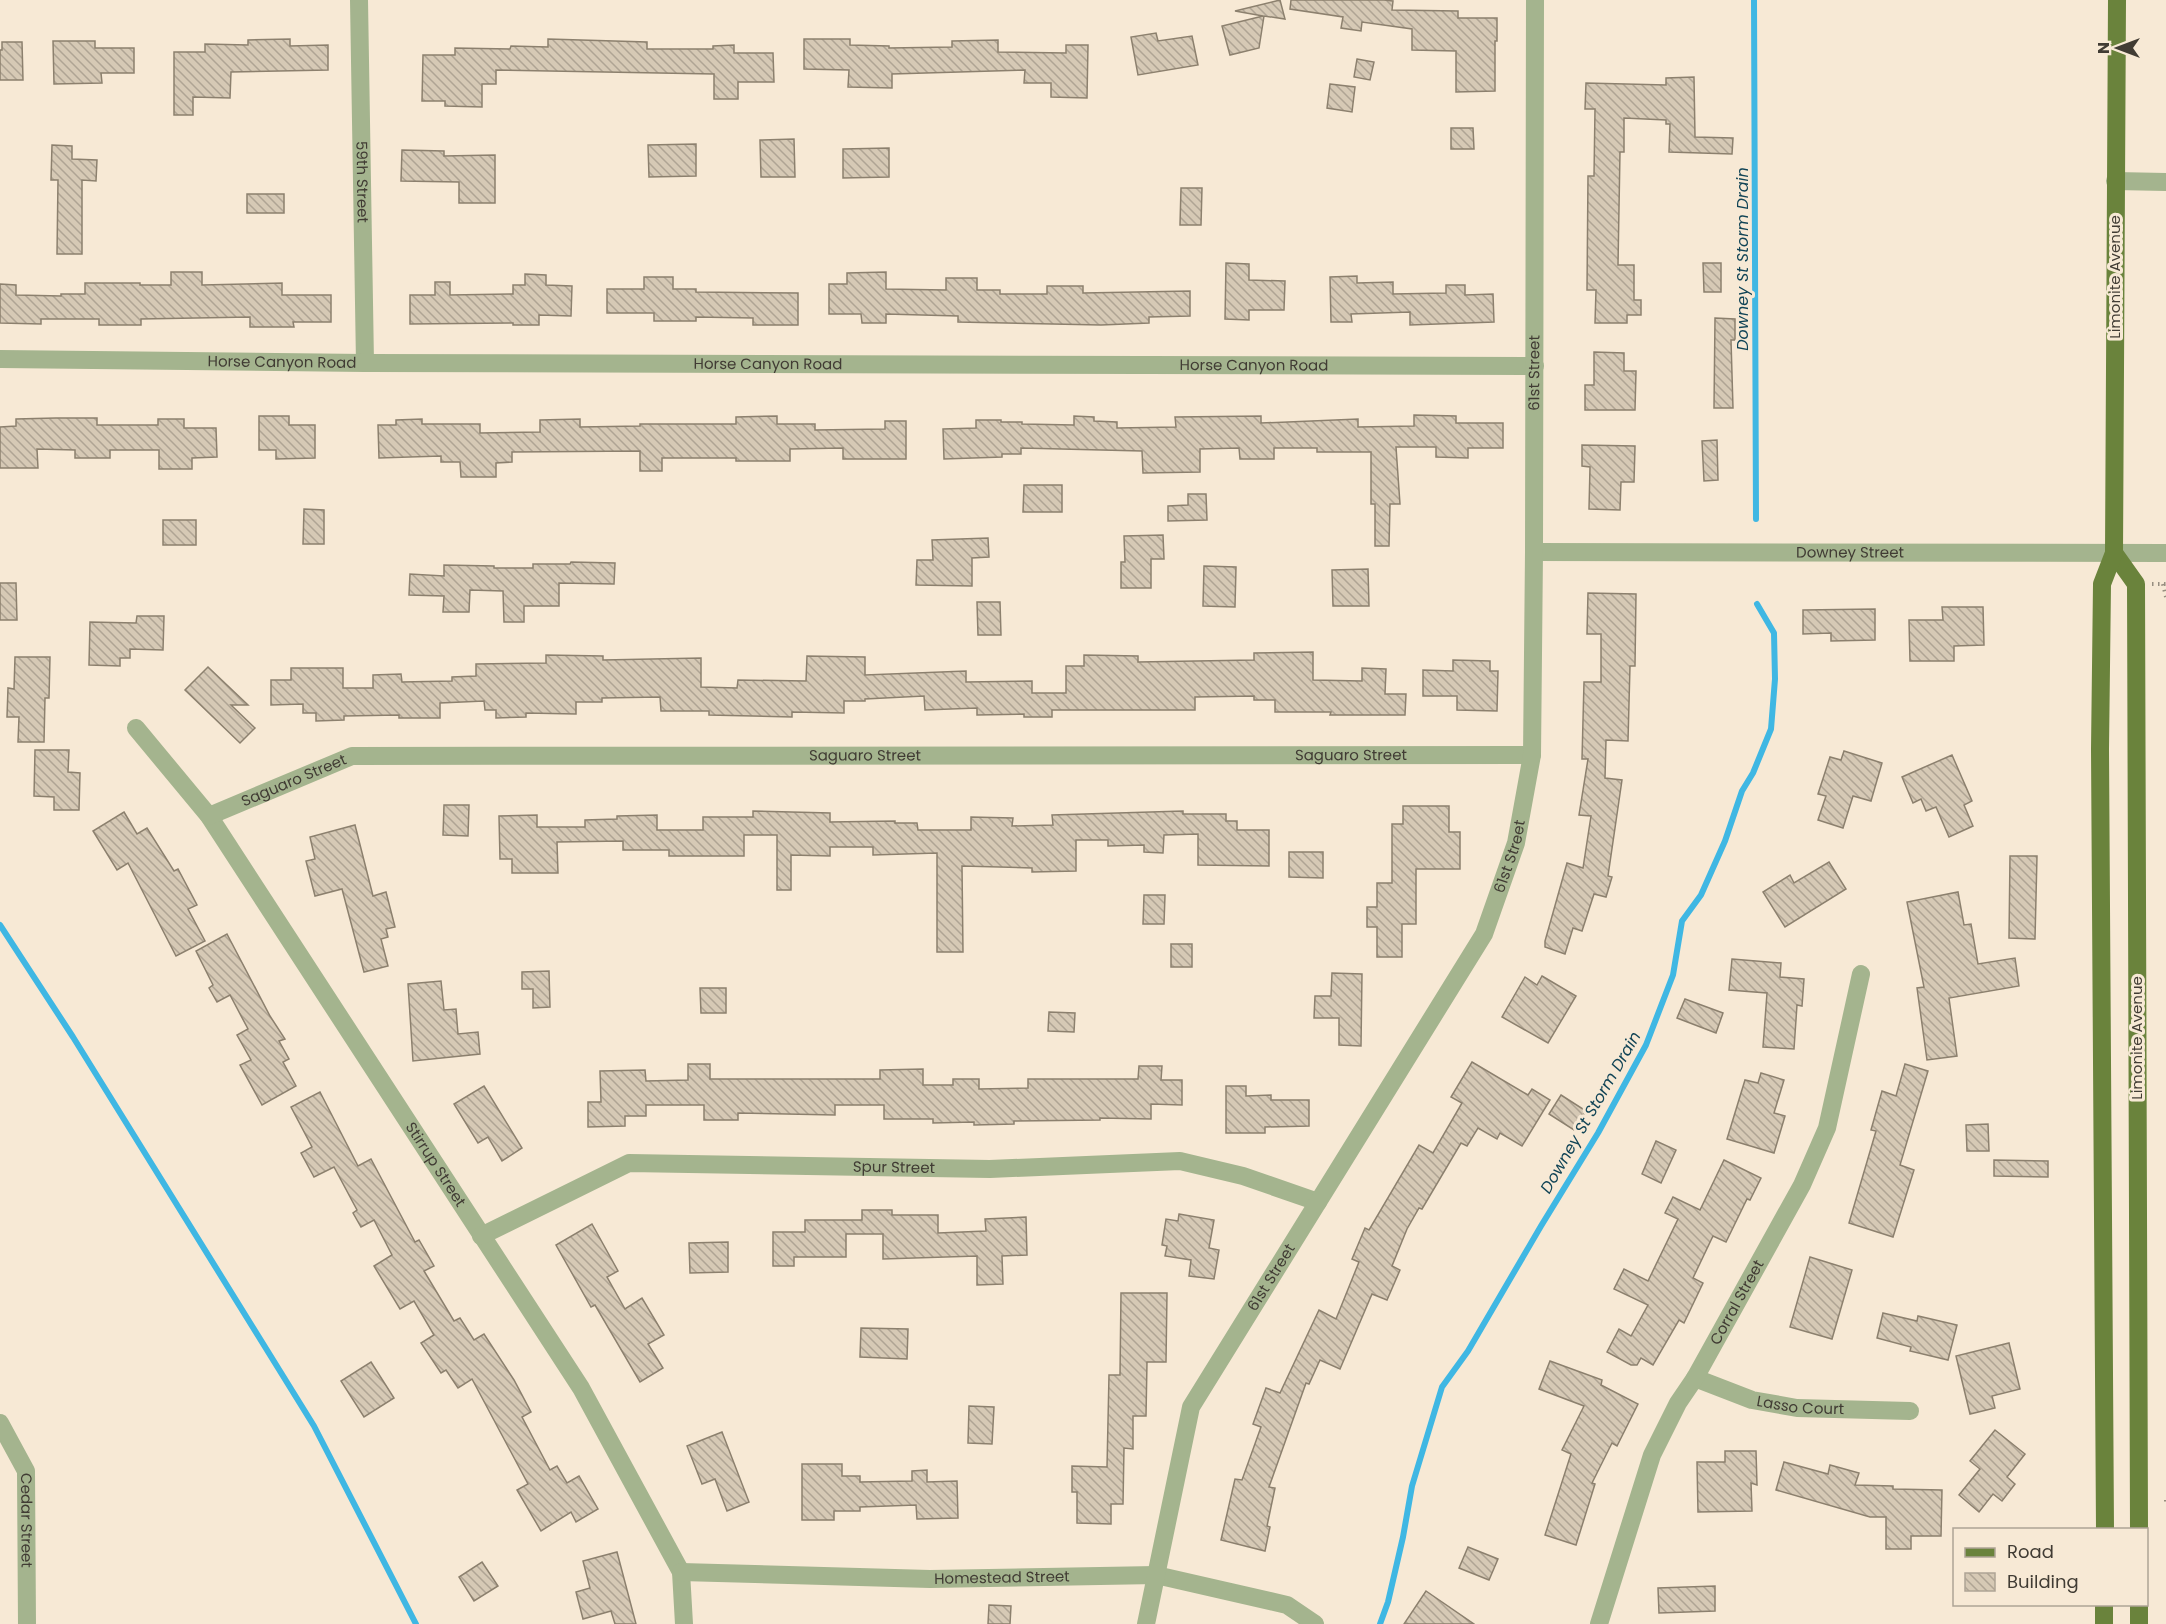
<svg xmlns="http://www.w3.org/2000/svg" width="2166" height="1624" viewBox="0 0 2166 1624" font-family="Poppins,sans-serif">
<defs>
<pattern id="building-back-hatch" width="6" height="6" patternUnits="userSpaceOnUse" patternTransform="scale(1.5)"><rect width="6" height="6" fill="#d6c9b5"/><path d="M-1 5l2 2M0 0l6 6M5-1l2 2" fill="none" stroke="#afa494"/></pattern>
</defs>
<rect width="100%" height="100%" fill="#f7e9d5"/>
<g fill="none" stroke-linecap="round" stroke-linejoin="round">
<!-- stream -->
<g stroke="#3fb7e3" stroke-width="6">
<polyline points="1754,0 1756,519"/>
<polyline points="0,925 73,1037 314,1426 416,1624"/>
<polyline points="1380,1624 1388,1602 1403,1537 1412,1486 1442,1387 1468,1351 1541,1226 1598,1133 1646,1045 1673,975 1682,921 1701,895 1725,841 1742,791 1753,773 1771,729 1775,679 1774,633 1757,604"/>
</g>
</g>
<!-- building -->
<g fill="url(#building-back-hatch)" stroke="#8c806e" stroke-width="1.5">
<polygon points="1280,0 1285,19 1264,16 1259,48 1230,55 1222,26 1263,16 1235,11"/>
<polygon points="1291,0 1384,0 1393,1 1392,10 1458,11 1458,18 1497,18 1497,41 1495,41 1495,91 1456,92 1456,51 1412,50 1412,29 1362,22 1361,31 1341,28 1343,17 1290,9"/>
<polygon points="1156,33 1158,41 1192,36 1198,65 1138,75 1131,37"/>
<polygon points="290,39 290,46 328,45 328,70 231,72 230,98 193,97 193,115 174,115 174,52 205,52 205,44 248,45 248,40"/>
<polygon points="548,39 647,42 647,49 713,49 713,46 734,45 734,53 773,53 774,82 738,82 738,99 714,99 714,74 496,70 496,84 482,84 482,107 445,106 445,101 422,101 423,55 455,55 455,48 510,49 511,46 548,47"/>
<polygon points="804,39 850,39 850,45 889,46 889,48 952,47 952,41 998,40 998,52 1066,53 1066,45 1088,45 1087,98 1051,97 1051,83 1024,83 1025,70 892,74 892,88 848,87 849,70 804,69"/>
<polygon points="53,41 95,41 95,48 134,48 134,73 101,73 102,83 54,84"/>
<polygon points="2,42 22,42 23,80 0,80 0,50 2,50"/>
<polygon points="1357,59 1374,62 1370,80 1354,77"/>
<polygon points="1694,77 1695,137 1733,138 1732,154 1669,152 1670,124 1666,124 1666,120 1624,118 1624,152 1620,152 1618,265 1634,265 1634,300 1641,300 1641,315 1627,315 1627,323 1595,323 1596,290 1587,290 1588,176 1594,176 1595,109 1585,109 1586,83 1666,85 1666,78"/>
<polygon points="1330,84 1355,87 1352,112 1327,108"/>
<polygon points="1451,128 1473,128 1474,149 1451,149"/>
<polygon points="794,139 795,177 761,177 760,140"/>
<polygon points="696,144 696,176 649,177 648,145"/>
<polygon points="52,145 72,146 72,159 97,160 96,181 82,180 82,254 57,254 58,180 51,180"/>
<polygon points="889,148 889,177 843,178 843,149"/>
<polygon points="402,150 444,151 444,156 495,155 495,203 459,203 459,182 401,181"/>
<polygon points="1181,188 1202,188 1201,225 1180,225"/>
<rect x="247" y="194" width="37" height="19"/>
<polygon points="1226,263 1249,264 1249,280 1285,281 1284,310 1249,310 1249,320 1225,319"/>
<polygon points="1703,263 1721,263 1721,292 1704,292"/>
<polygon points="171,272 202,272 202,285 282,283 282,295 331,295 331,322 293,322 294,327 250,327 250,317 141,319 141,325 99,325 99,319 41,319 41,324 0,323 0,284 16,285 16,295 61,296 61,294 85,294 85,283 140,283 140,285 171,285"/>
<polygon points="886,272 886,289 946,290 946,278 977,278 977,290 1000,290 1000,294 1047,294 1047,286 1083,286 1083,293 1190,291 1190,316 1149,317 1149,323 1101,325 958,322 958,316 886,314 886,323 862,323 861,314 829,314 829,284 847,284 847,273"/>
<polygon points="525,274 546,275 546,285 572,286 571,316 539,315 539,325 513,325 513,323 410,324 410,295 435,295 435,282 450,282 450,295 513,294 513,285 525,285"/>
<polygon points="1357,276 1357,283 1393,282 1393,294 1446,293 1446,285 1465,285 1465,295 1493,294 1494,322 1410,325 1410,312 1351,314 1352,322 1331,322 1330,277"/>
<polygon points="644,277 673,277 673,289 696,289 696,292 798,293 798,325 753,325 753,318 696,317 696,321 654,321 654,313 607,313 607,289 644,289"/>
<polygon points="1715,318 1735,319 1735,340 1731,340 1733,408 1714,408"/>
<polygon points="1594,352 1624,353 1624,371 1636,371 1635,410 1585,410 1585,385 1594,385"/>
<polygon points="1414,415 1456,416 1456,423 1503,423 1503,448 1468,448 1468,458 1436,457 1436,447 1396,447 1400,504 1390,504 1389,546 1375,546 1375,504 1371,504 1371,452 1317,452 1317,448 1274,448 1274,459 1240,459 1239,448 1200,449 1200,472 1143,473 1142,451 1021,448 1021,454 1002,454 1002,457 944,459 943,429 976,428 976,420 1001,420 1001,422 1022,422 1022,424 1074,425 1074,416 1094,417 1094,421 1117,422 1117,428 1176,427 1175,417 1261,416 1261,423 1358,419 1358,427 1414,426"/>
<polygon points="259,416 289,416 289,425 315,425 315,458 276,459 276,450 259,450"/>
<polygon points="777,416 777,424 815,424 815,430 885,429 885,421 906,421 906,459 843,459 843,448 790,449 790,461 736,461 736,458 662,458 662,471 640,471 640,451 512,452 512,462 496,463 496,477 461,477 460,462 441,462 441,456 379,458 378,425 396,425 396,420 422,419 422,424 480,424 480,433 540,432 540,420 580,419 580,427 640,426 640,424 736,424 736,417"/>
<polygon points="56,418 97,418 97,425 158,425 158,419 184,419 184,428 216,428 217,457 192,458 192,469 159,469 159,450 110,450 110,458 75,458 75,450 37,449 38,468 0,468 0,427 16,426 16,419"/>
<polygon points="1717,440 1718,480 1704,481 1702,441"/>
<polygon points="1582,445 1635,446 1634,482 1621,482 1620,510 1589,509 1590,467 1582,466"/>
<polygon points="1024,485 1062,485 1062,512 1023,512"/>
<polygon points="1188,494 1206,494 1207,520 1168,521 1168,506 1188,505"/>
<polygon points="304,509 324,510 324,544 303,544"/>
<rect x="163" y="520" width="33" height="25"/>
<polygon points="1163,535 1164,559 1151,559 1151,588 1121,588 1121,562 1125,562 1124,536"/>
<polygon points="988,538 989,557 972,558 972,586 916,585 917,560 933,560 932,540"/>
<polygon points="571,562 615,563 614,584 559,583 559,606 524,606 524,622 504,622 503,591 470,590 469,612 443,612 444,596 409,595 410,574 444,576 444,565 494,566 494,568 533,568 533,564 570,564"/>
<polygon points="1204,566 1236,567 1235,607 1203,606"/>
<polygon points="1368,569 1369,606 1333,606 1332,570"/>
<polygon points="0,583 16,583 17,620 0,620"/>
<polygon points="1588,593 1636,594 1635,666 1630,666 1628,741 1606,740 1605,778 1622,780 1608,876 1612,877 1606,897 1594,894 1582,931 1573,928 1565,954 1545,947 1545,941 1567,863 1583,868 1591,816 1579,815 1588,759 1582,759 1584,682 1601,682 1601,634 1587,634"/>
<polygon points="977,602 1000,602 1001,635 978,635"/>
<polygon points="1942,607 1983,607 1984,645 1954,646 1954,661 1910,661 1909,620 1943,620"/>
<polygon points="1875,609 1875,640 1831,641 1831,633 1803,634 1803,610"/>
<polygon points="137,616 164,616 163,650 130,649 130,658 120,658 120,666 89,665 90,622 136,623"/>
<polygon points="1313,652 1313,680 1362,681 1362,668 1386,669 1385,694 1406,694 1405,715 1330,715 1331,712 1275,712 1275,700 1254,700 1254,696 1195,697 1195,710 1052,710 1052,717 1024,717 1024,714 977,715 977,708 925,710 924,696 865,699 865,701 844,701 844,713 792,712 792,717 709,715 709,711 661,711 660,697 602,698 602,702 576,702 576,714 526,713 526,717 496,718 496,710 485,710 484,701 440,703 440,718 399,718 399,715 344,716 344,720 316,721 316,713 303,713 303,704 271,705 271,680 291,680 291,668 343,668 343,688 373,688 373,675 401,674 402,682 452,681 452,677 476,676 476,664 546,663 546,655 603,656 603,660 701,658 701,687 737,688 738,680 806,681 807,656 865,657 865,675 966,671 966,682 1032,681 1032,693 1066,693 1066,666 1084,666 1084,655 1138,656 1138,662 1254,660 1254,653"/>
<polygon points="15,657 50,657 49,698 45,698 44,742 18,742 19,717 7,717 8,688 14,689"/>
<polygon points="1453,660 1490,661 1490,671 1498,671 1497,711 1457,710 1457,696 1423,696 1423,670 1453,671"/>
<polygon points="208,667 248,705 231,705 255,728 240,743 185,690"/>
<polygon points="35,750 69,750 68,772 80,773 79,810 54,810 54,797 34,796"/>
<polygon points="1844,751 1882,763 1871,801 1853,796 1843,828 1818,820 1826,796 1818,794 1830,757 1841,760"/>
<polygon points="1952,755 1972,801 1964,805 1973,826 1949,837 1936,807 1926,811 1921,799 1913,803 1902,777"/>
<polygon points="444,805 469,805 468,836 443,835"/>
<polygon points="1403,806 1449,806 1449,832 1460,832 1460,869 1416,869 1416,924 1402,924 1402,957 1377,957 1377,927 1367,927 1367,907 1377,907 1377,883 1392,883 1392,824 1403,824"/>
<polygon points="753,811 830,813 830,822 895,821 895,823 917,823 918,830 971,830 971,817 1013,818 1012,826 1053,825 1052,815 1183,811 1183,814 1226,814 1226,821 1237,821 1237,830 1269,830 1269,866 1198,865 1198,834 1164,835 1163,853 1144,852 1144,845 1108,846 1108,840 1076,840 1076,871 1032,872 1032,868 962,866 963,952 937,952 937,853 873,855 873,847 830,847 830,856 791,855 791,890 777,890 777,835 744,835 744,856 669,856 669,850 623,850 623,841 557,842 558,873 512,873 512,859 500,859 499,816 537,815 537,827 585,827 585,820 617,819 617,816 657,815 657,830 703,830 703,817 753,817"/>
<polygon points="124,812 137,834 147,828 174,871 178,869 197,905 188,909 205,941 176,956 128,863 117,870 93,831"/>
<polygon points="355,825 373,896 386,892 395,927 386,929 388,937 381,939 388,966 364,972 342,889 315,896 306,861 315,859 310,837"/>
<polygon points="1289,852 1323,852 1323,878 1289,877"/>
<polygon points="2010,856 2037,856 2035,939 2009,938"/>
<polygon points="1829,862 1846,889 1785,927 1763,892 1790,875 1794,883"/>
<polygon points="1958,892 1964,925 1971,924 1978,964 2015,958 2019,986 1949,998 1957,1056 1927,1060 1917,988 1924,987 1907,902"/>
<polygon points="1144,895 1165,895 1164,924 1143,924"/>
<polygon points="227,934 270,1016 285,1039 279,1041 289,1059 283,1062 296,1086 262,1105 240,1065 251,1060 237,1035 248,1029 230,995 217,1002 209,988 213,985 196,951"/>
<rect x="1171" y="944" width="21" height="23"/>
<polygon points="1732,959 1781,963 1780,977 1804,979 1802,1006 1797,1005 1794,1049 1763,1047 1767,993 1729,990"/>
<polygon points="549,971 550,1007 533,1008 533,989 522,989 522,972"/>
<polygon points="1332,973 1362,974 1361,1046 1339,1045 1339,1018 1314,1018 1315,996 1331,996"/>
<polygon points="1542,976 1576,996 1548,1043 1502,1017 1525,977 1537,985"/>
<polygon points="441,981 444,1010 456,1009 458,1034 478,1032 480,1054 413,1061 408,984"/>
<polygon points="700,988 726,988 726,1013 701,1013"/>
<polygon points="1685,999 1723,1013 1716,1033 1677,1018"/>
<polygon points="1049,1012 1075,1013 1074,1032 1048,1031"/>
<polygon points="1472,1062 1528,1095 1532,1089 1550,1100 1522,1146 1500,1133 1497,1139 1478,1128 1467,1146 1461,1143 1422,1209 1419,1208 1407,1229 1392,1266 1400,1270 1387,1300 1372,1294 1340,1369 1320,1360 1309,1384 1306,1383 1269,1487 1275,1488 1267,1526 1270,1527 1265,1551 1221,1540 1235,1479 1242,1480 1261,1427 1253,1424 1266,1388 1280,1393 1319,1310 1336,1319 1359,1262 1352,1259 1365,1228 1369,1230 1419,1145 1433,1153 1462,1103 1451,1097"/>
<polygon points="688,1064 710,1064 710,1079 880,1079 880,1070 923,1069 923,1085 953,1085 953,1079 979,1079 979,1089 1028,1088 1028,1079 1138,1079 1139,1066 1162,1066 1161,1080 1182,1080 1182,1105 1151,1104 1151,1119 1100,1118 1100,1120 1014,1121 1014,1124 974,1125 974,1122 933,1123 933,1119 884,1119 884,1105 835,1105 835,1115 738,1113 738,1120 704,1120 704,1105 646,1105 646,1116 625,1116 625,1126 588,1127 588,1102 601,1102 600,1071 645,1070 646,1081 688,1080"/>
<polygon points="1905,1064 1928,1071 1900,1165 1914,1170 1893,1237 1849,1223 1876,1131 1871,1130 1882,1091 1896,1096"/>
<polygon points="1761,1073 1784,1080 1774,1113 1785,1116 1774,1153 1727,1139 1745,1080 1758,1083"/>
<polygon points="484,1086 522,1148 502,1161 488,1137 478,1143 454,1104"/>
<polygon points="1226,1086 1246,1086 1246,1096 1271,1095 1271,1100 1309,1100 1309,1126 1265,1127 1265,1133 1226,1133"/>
<polygon points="320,1092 358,1166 371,1159 415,1242 419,1240 434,1266 424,1271 454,1321 460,1318 474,1340 484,1334 514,1380 531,1412 522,1417 550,1470 557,1466 567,1483 579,1476 598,1509 576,1522 571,1512 541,1531 517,1490 528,1484 472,1379 458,1388 446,1370 441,1373 421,1343 434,1335 414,1301 400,1309 374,1266 392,1255 374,1220 361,1227 353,1213 357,1210 334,1167 314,1177 301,1153 312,1147 291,1107"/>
<polygon points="1561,1095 1586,1111 1574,1130 1549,1114"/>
<polygon points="1988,1124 1989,1151 1967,1151 1966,1125"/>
<polygon points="1656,1141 1676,1150 1661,1183 1642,1174"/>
<polygon points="1724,1160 1761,1178 1750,1200 1747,1199 1726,1242 1713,1236 1693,1278 1703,1283 1684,1323 1679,1320 1653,1365 1641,1358 1637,1365 1631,1365 1607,1352 1619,1329 1631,1336 1648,1305 1614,1289 1624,1269 1648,1281 1678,1219 1665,1213 1673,1197 1700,1210"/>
<polygon points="1994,1160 2048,1161 2048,1177 1994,1176"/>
<polygon points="862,1210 892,1210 892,1215 938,1215 938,1233 986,1231 985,1219 1026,1217 1027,1255 1002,1256 1003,1284 977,1285 977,1256 883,1259 883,1234 846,1234 846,1257 794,1257 794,1266 773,1266 773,1232 805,1232 805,1220 862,1220"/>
<polygon points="1179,1214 1214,1220 1209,1248 1219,1250 1214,1279 1189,1276 1191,1260 1165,1256 1167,1246 1162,1245 1166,1219 1178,1221"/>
<polygon points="592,1224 618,1271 607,1277 625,1309 642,1298 664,1335 648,1344 663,1368 640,1382 595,1305 591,1307 556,1245"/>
<polygon points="728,1242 728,1272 690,1273 689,1243"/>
<polygon points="1810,1257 1852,1270 1832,1339 1790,1327"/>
<polygon points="1121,1293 1167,1293 1166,1362 1147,1362 1146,1416 1133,1416 1133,1449 1124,1448 1123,1504 1111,1504 1111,1524 1077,1523 1077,1492 1072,1492 1072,1466 1107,1467 1109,1375 1120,1375"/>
<polygon points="1883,1313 1917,1321 1918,1316 1957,1325 1948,1360 1910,1351 1911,1347 1877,1338"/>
<polygon points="861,1328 908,1329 907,1359 860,1357"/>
<polygon points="2009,1343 2020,1389 1992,1396 1995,1408 1970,1414 1956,1356"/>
<polygon points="1550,1361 1602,1380 1601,1385 1638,1404 1617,1446 1612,1443 1592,1483 1595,1484 1576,1545 1545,1535 1571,1454 1562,1450 1584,1406 1539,1389"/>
<polygon points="371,1362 394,1398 364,1417 341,1381"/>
<polygon points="969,1406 994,1407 992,1444 968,1443"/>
<polygon points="1995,1430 2025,1454 2007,1477 2015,1484 2002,1501 1993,1494 1979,1512 1959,1495 1980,1469 1970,1461"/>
<polygon points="722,1432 749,1502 727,1511 715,1479 702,1484 687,1446"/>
<polygon points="1725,1451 1756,1451 1757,1485 1751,1483 1752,1511 1698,1512 1697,1462 1725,1462"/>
<polygon points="1784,1462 1828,1474 1830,1465 1859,1473 1855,1485 1893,1486 1893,1489 1942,1490 1941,1536 1911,1536 1911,1549 1886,1549 1886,1517 1870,1517 1776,1490"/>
<polygon points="802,1464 842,1464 842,1476 860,1476 860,1482 912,1481 912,1471 927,1470 927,1482 957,1481 958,1518 917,1519 916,1505 860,1507 860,1511 834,1511 834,1520 802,1520"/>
<polygon points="1468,1547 1498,1559 1489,1580 1459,1568"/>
<polygon points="617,1552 636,1624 615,1624 611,1611 583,1619 576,1592 590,1588 583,1561"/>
<polygon points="482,1562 498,1586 474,1601 459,1577"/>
<polygon points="1715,1586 1715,1611 1659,1613 1658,1588"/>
<polygon points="1426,1591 1474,1624 1404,1624"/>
<polygon points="989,1605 1011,1606 1010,1624 988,1624"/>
</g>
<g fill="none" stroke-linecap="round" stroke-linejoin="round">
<!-- path -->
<g stroke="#978e80" stroke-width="4" stroke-dasharray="1.5 4.5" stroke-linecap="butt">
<polyline points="2152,584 2166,584"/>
<polyline points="2163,584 2166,597"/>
<polyline points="2166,1500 2166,1502"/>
</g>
<!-- minor -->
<g stroke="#a4b48e" stroke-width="18">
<path id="s1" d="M359 0 365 363"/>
<polyline points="2115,181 2166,182"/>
<path id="s2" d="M0 359 365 363 1535 366"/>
<path id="s3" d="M1534 552 2166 553"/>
<path id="s4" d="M136 728 209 816 581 1388 681 1572 684 1624"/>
<path id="s5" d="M209 816 352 756 1532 755"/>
<path id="s6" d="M481 1236 629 1163 990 1169 1180 1161 1243 1176 1318 1202"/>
<path id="s7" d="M1695 1378 1752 1400 1797 1408 1910 1411"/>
<path id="s8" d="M0 1423 26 1471 27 1624"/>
<path id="s9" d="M681 1572 930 1579 1156 1575 1287 1605 1315 1624"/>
<path id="s10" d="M1146 1624 1191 1407 1484 934 1516 843 1532 755 1534 552 1535 0"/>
<path id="s11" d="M1599 1624 1652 1455 1678 1403 1695 1378 1802 1185 1827 1128 1861 974"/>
</g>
<!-- major -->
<g stroke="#6a833c" stroke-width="18">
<polyline points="2114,553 2136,584 2139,1530"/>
<polyline points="2105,1530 2100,749 2102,584 2114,553 2117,0"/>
<polyline points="2139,1604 2139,1624"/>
<polyline points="2104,1624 2104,1604"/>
</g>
</g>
<g text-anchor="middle" stroke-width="6" stroke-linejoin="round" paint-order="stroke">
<!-- street labels -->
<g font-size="15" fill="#413c34" stroke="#f7e9d5">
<text dy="5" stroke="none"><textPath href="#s1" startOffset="182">59th Street</textPath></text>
<text transform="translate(2115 277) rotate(-90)" y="5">Limonite Avenue</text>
<text dy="5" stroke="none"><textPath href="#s2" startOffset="282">Horse Canyon Road</textPath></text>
<text dy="5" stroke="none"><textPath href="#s2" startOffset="768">Horse Canyon Road</textPath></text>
<text dy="5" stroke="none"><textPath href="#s2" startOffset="1254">Horse Canyon Road</textPath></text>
<text dy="5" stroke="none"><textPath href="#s10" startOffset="1346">61st Street</textPath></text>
<text dy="5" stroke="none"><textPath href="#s3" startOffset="316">Downey Street</textPath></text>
<text dy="5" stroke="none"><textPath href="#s5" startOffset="668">Saguaro Street</textPath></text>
<text dy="5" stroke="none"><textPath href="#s5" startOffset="1154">Saguaro Street</textPath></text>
<text dy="5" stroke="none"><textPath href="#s5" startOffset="92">Saguaro Street</textPath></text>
<text dy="5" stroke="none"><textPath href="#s10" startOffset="860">61st Street</textPath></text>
<text transform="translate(2137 1038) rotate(-90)" y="5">Limonite Avenue</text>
<text dy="5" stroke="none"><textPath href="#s4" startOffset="530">Stirrup Street</textPath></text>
<text dy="5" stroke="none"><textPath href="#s6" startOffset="430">Spur Street</textPath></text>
<text dy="5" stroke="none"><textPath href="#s10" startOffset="374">61st Street</textPath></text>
<text dy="5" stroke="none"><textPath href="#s11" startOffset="352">Corral Street</textPath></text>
<text dy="5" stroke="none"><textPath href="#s7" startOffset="110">Lasso Court</textPath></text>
<text dy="5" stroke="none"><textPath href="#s8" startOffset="104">Cedar Street</textPath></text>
<text dy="5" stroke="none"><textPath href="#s9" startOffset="321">Homestead Street</textPath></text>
</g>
<!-- water labels -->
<g font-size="16" font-style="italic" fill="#114456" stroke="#f7e9d5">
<text transform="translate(1742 259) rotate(-90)" y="6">Downey St Storm Drain</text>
<text transform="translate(1590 1112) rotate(-60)" y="6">Downey St Storm Drain</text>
</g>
</g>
<!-- legend -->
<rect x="1953" y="1528" width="195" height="78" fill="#f7e9d5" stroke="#aea495" stroke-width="1.5"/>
<rect x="1965" y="1548" width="30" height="9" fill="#6a833c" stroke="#aea495" stroke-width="1.5"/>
<text x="2007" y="1558" font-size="18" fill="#413c34">Road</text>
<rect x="1965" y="1573" width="30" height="18" fill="url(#building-back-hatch)" stroke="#aea495" stroke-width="1.5"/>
<text x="2007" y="1588" font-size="18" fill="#413c34">Building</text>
<!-- north arrow -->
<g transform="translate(2118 48) rotate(270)" stroke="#f7e9d5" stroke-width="4.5" paint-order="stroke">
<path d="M0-4.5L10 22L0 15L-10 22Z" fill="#413c34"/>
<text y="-9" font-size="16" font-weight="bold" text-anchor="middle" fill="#413c34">N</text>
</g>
</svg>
